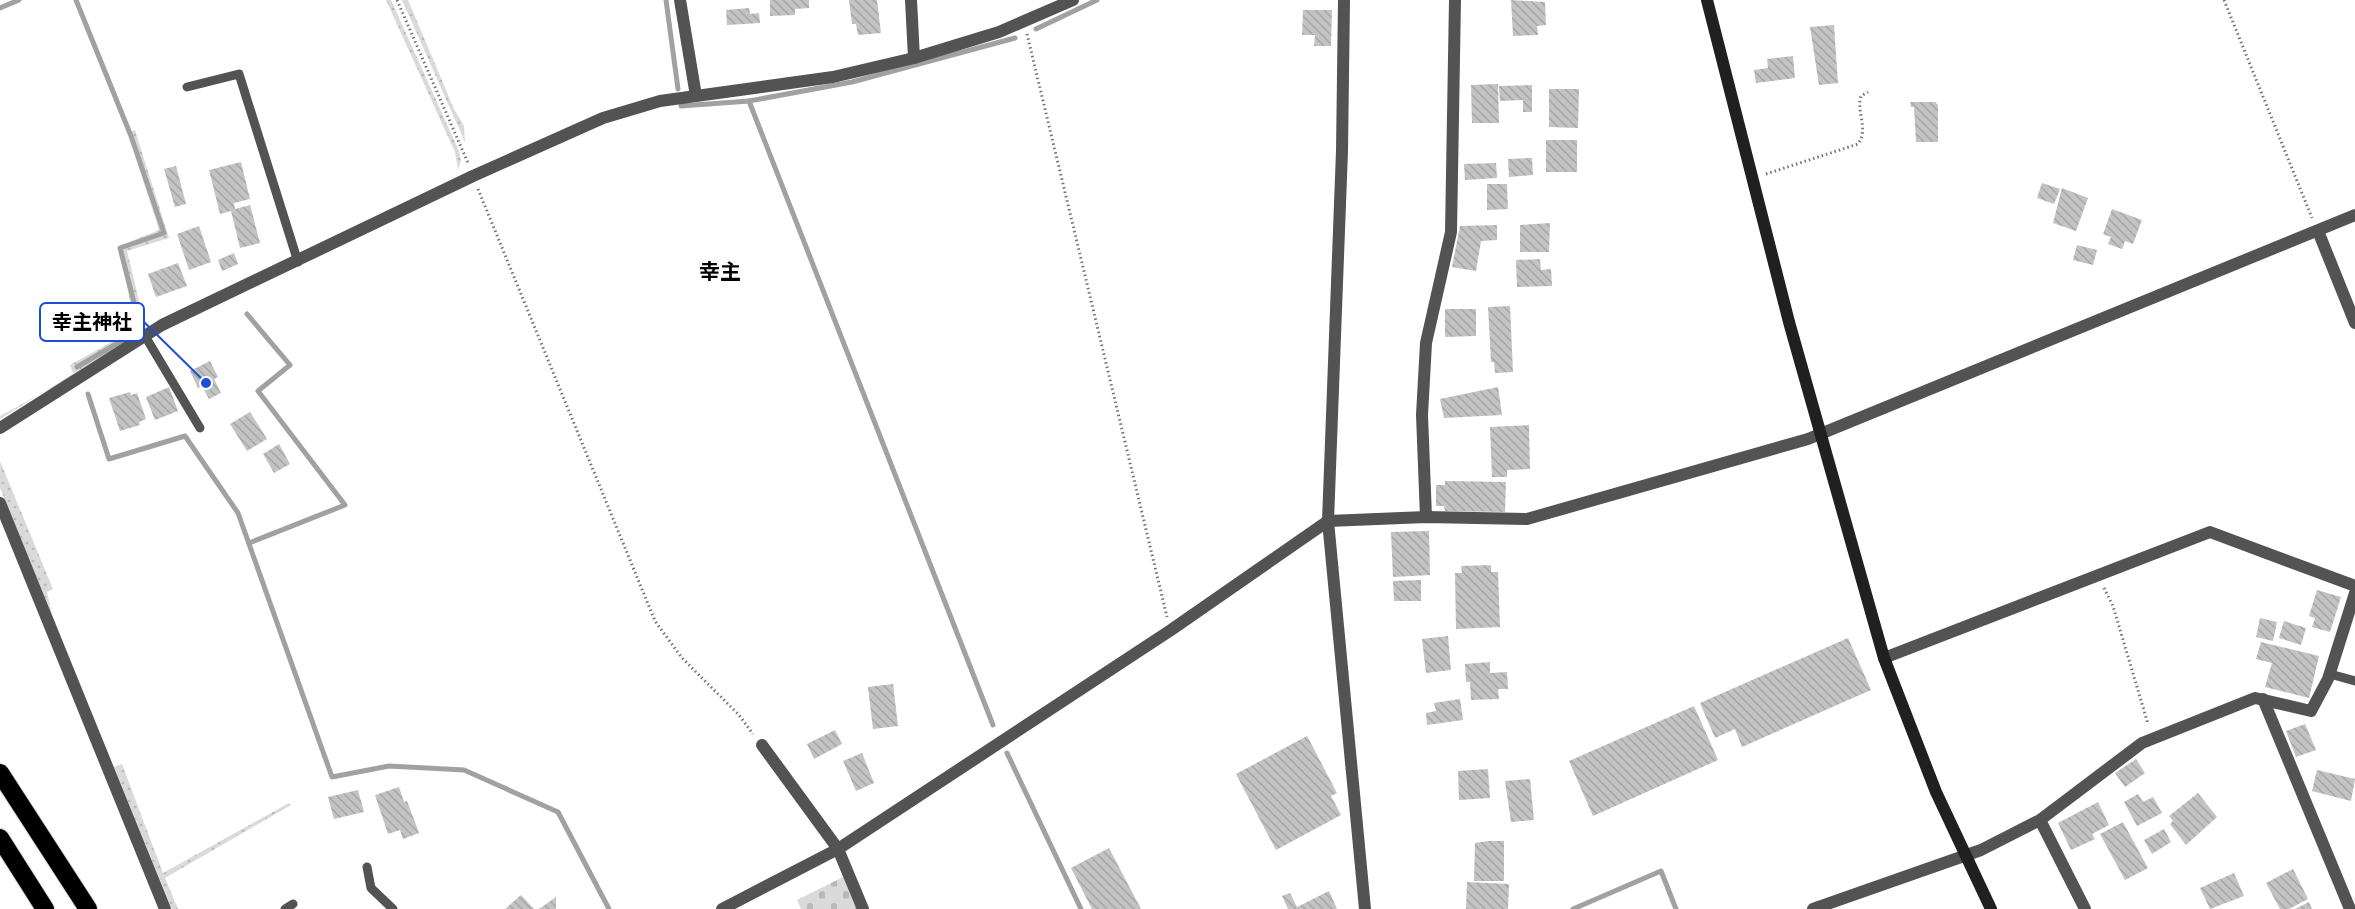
<svg xmlns="http://www.w3.org/2000/svg" width="2355" height="909" viewBox="0 0 2355 909" font-family="Overpass,'Noto Sans JP',sans-serif">
<defs>
<pattern id="grass-dots" width="8" height="8" patternUnits="userSpaceOnUse" patternTransform="scale(1.5)"><rect width="8" height="8" fill="#dadada"/><path d="M2 2h.1M6 6h.1" fill="none" stroke="#b9b9b9" stroke-width="1.8" stroke-linecap="round"/></pattern>
<pattern id="cemetery-stones" width="16" height="16" patternUnits="userSpaceOnUse" patternTransform="scale(1.5)"><rect width="16" height="16" fill="#dadada"/><path d="M2 7V4a2 2 0 0 1 4 0v3zM10 15v-3a2 2 0 0 1 4 0v3z" fill="#b9b9b9"/></pattern>
<pattern id="building-back-hatch" width="6" height="6" patternUnits="userSpaceOnUse" patternTransform="scale(1.5)"><rect width="6" height="6" fill="#c3c3c3"/><path d="M-1 5l2 2M0 0l6 6M5-1l2 2" fill="none" stroke="#a6a6a6"/></pattern>
</defs>
<rect width="100%" height="100%" fill="#fff"/>
<!-- grass -->
<g fill="url(#grass-dots)">
<polygon points="386,0 391,0 459,151 461,160 458,170 455,152"/>
<polygon points="402,0 408,0 454,109 464,126 465,142"/>
<polygon points="135,130 169,238 127,251 146,329 0,419 0,416 74,376 70,365 124,335 133,317 119,246 159,230 128,133"/>
<polygon points="0,461 53,589 47,592 52,614 0,488"/>
<polygon points="122,764 163,873 289,803 291,805 165,878 178,909 172,909 114,767"/>
</g>
<!-- cemetery -->
<polygon fill="url(#cemetery-stones)" points="843,877 857,909 801,909 797,900"/>
<g fill="none" stroke-linecap="round" stroke-linejoin="round">
<!-- stream -->
<g stroke="#a1a1a1" stroke-width="5">
<polyline points="76,0 131,136 164,233 120,248 137,314 130,336 77,367"/>
<polyline points="666,0 678,89"/>
<polyline points="0,8 19,0"/>
<polyline points="1036,29 1097,0"/>
<polyline points="749,101 852,82 1015,38"/>
<polyline points="681,106 749,101 993,725"/>
<polyline points="247,314 290,365 258,391 345,505 249,543"/>
<polyline points="88,394 109,459 185,436 238,513 332,777 389,766 464,770 558,812 609,909"/>
<polyline points="1007,753 1081,909"/>
<polyline points="1573,909 1661,871 1676,909"/>
</g>
</g>
<!-- building -->
<g fill="url(#building-back-hatch)">
<polygon points="770,0 809,0 809,8 795,9 795,15 770,16"/>
<polygon points="849,0 877,0 881,33 858,35 856,24 852,24"/>
<polygon points="1511,0 1545,2 1546,25 1537,26 1538,35 1513,36"/>
<polygon points="749,8 750,14 759,13 760,23 727,25 726,10"/>
<polygon points="1303,10 1332,10 1331,46 1314,46 1315,35 1302,35"/>
<polygon points="1834,25 1838,83 1819,85 1810,27"/>
<polygon points="1793,56 1795,78 1756,83 1754,70 1768,68 1767,59"/>
<polygon points="1498,84 1499,123 1472,123 1471,85"/>
<polygon points="1532,85 1532,112 1523,112 1523,100 1500,101 1499,86"/>
<polygon points="1549,89 1579,89 1578,128 1549,127"/>
<polygon points="1910,102 1935,102 1938,105 1938,142 1916,142 1914,107 1911,107"/>
<rect x="1546" y="140" width="31" height="32"/>
<polygon points="1532,158 1533,175 1509,177 1508,159"/>
<polygon points="241,162 250,199 234,203 235,209 250,205 260,243 240,248 231,211 220,214 209,170"/>
<polygon points="1496,163 1497,178 1465,180 1464,164"/>
<polygon points="176,166 186,204 175,207 164,169"/>
<polygon points="2042,183 2060,189 2054,204 2037,198"/>
<polygon points="1487,184 1507,184 1508,209 1487,210"/>
<polygon points="2062,188 2088,198 2076,231 2053,223"/>
<polygon points="2112,209 2142,220 2133,244 2125,241 2122,249 2108,244 2111,237 2103,234"/>
<polygon points="1550,223 1549,252 1520,252 1520,225"/>
<polygon points="1497,225 1497,240 1481,241 1476,271 1452,267 1460,226"/>
<polygon points="199,226 211,262 189,270 177,234"/>
<polygon points="2077,245 2097,250 2093,265 2073,260"/>
<polygon points="234,253 238,264 222,271 218,260"/>
<polygon points="1540,259 1541,270 1551,269 1552,286 1517,287 1516,260"/>
<polygon points="178,263 187,286 156,297 148,274"/>
<polygon points="1510,306 1513,372 1495,373 1494,362 1491,362 1488,307"/>
<polygon points="1445,309 1476,309 1476,336 1445,337"/>
<polygon points="210,361 218,377 214,379 221,393 209,399 202,386 198,388 190,371"/>
<polygon points="169,387 178,411 155,420 146,397"/>
<polygon points="1498,387 1502,415 1444,418 1440,399"/>
<polygon points="130,392 131,395 137,393 146,419 139,422 140,425 120,431 109,398"/>
<polygon points="250,412 267,439 247,451 230,424"/>
<polygon points="1529,425 1530,469 1507,470 1507,477 1492,477 1490,427"/>
<polygon points="279,444 290,464 274,473 263,454"/>
<polygon points="1445,481 1506,482 1505,512 1445,511 1444,506 1436,506 1436,485 1445,485"/>
<polygon points="1429,531 1430,575 1393,577 1391,532"/>
<polygon points="1491,565 1491,572 1498,572 1500,627 1456,629 1455,573 1462,573 1461,566"/>
<polygon points="1421,580 1421,601 1394,601 1393,581"/>
<polygon points="2317,590 2341,597 2330,632 2312,627 2315,618 2309,616"/>
<polygon points="2260,618 2277,622 2273,641 2256,637"/>
<polygon points="2284,621 2306,628 2301,645 2279,638"/>
<polygon points="1448,636 1451,670 1426,673 1422,639"/>
<polygon points="1848,638 1871,690 1742,747 1735,729 1715,738 1700,703"/>
<polygon points="2261,642 2319,656 2309,698 2265,687 2272,663 2256,659"/>
<polygon points="1490,662 1490,673 1507,672 1508,689 1498,689 1499,699 1471,700 1470,682 1466,682 1465,664"/>
<polygon points="893,684 898,726 873,729 868,687"/>
<polygon points="1460,699 1463,720 1427,725 1426,713 1436,711 1434,703"/>
<polygon points="1694,706 1718,760 1593,816 1569,761"/>
<polygon points="2305,724 2316,750 2296,757 2286,731"/>
<polygon points="835,730 842,744 814,759 807,744"/>
<polygon points="1307,736 1337,793 1331,796 1341,815 1276,850 1236,774"/>
<polygon points="862,753 874,783 856,791 843,761"/>
<polygon points="2136,759 2145,773 2125,787 2115,773"/>
<polygon points="1488,769 1490,798 1459,800 1458,771"/>
<polygon points="2317,770 2355,779 2351,801 2312,791"/>
<polygon points="1530,779 1534,820 1511,822 1505,781"/>
<polygon points="399,787 404,802 407,801 419,833 403,839 400,830 388,834 375,795"/>
<polygon points="358,790 364,812 334,819 328,797"/>
<polygon points="2198,793 2217,817 2186,845 2170,824 2173,821 2169,816"/>
<polygon points="2138,794 2143,802 2153,797 2162,813 2137,826 2124,802"/>
<polygon points="2098,802 2109,825 2092,834 2095,839 2071,850 2058,823"/>
<polygon points="2123,822 2148,868 2125,880 2100,834"/>
<polygon points="2164,829 2171,842 2152,854 2144,840"/>
<polygon points="1488,841 1504,841 1504,881 1474,881 1475,843"/>
<polygon points="1109,848 1141,909 1092,909 1071,868"/>
<polygon points="2293,869 2308,899 2289,909 2280,909 2266,883"/>
<polygon points="2234,873 2244,896 2210,909 2200,888"/>
<polygon points="1467,882 1509,884 1508,909 1466,909"/>
<polygon points="1329,891 1337,909 1288,909 1282,896 1290,893 1297,907"/>
<polygon points="521,895 534,909 505,909"/>
<polygon points="556,897 556,909 539,909"/>
<polygon points="2309,902 2312,909 2295,909"/>
</g>
<g fill="none" stroke-linecap="round" stroke-linejoin="round">
<defs>
<g id="highway">
<polyline points="0,773 88,909"/>
<polyline points="0,838 45,909"/>
</g>
</defs>
<!-- highway casing -->
<use href="#highway" stroke="#dbdbdb" stroke-width="20"/>
<!-- path -->
<g stroke="#757575" stroke-width="3" stroke-dasharray="1.5 3" stroke-linecap="butt">
<polyline points="397,0 468,163"/>
<polyline points="2224,0 2312,218"/>
<polyline points="1027,34 1167,617"/>
<path d="M1766 174 1858 144C1869 129 1856 112 1861 96L1868 92"/>
<polyline points="478,189 655,621 682,658 739,715 753,734"/>
<polyline points="2104,588 2113,606 2148,724"/>
</g>
<!-- lane -->
<g stroke="#535353" stroke-width="9">
<polyline points="187,87 239,74 298,262"/>
<polyline points="145,336 200,428"/>
<polyline points="2330,674 2355,681"/>
<polyline points="367,867 371,888 393,909"/>
<polyline points="285,909 293,904"/>
</g>
<!-- street -->
<g stroke="#535353" stroke-width="12">
<polyline points="680,0 696,96"/>
<polyline points="911,0 914,58"/>
<polyline points="1344,0 1342,151 1328,521 1365,909"/>
<polyline points="2318,231 2355,323"/>
<polyline points="0,428 162,325 473,176 603,118 660,101 833,77 914,58 999,32 1073,0"/>
<polyline points="0,503 165,909"/>
<polyline points="1426,517 1422,415 1426,343 1451,232 1455,0"/>
<polyline points="1884,658 2210,532 2355,586"/>
<polyline points="2263,699 2350,909"/>
<polyline points="762,745 838,849 863,909"/>
<polyline points="2040,820 2085,909"/>
<polyline points="722,909 838,849 1171,630 1328,521 1426,517 1527,519 1808,439 2355,215"/>
<polyline points="1813,909 1981,850 2040,820 2142,743 2152,739 2255,698 2311,711 2328,679 2355,593"/>
</g>
<!-- secondary -->
<polyline stroke="#202020" stroke-width="12" points="1707,0 1789,322 1884,658 1936,792 1991,909"/>
<!-- highway -->
<use href="#highway" stroke="#000" stroke-width="18"/>
</g>
<g text-anchor="middle" stroke-width="6" stroke-linejoin="round" paint-order="stroke">
<!-- quarter labels -->
<g font-size="21" font-weight="bold" fill="#000" stroke="#fff">
<text x="720" y="279">幸主</text>
</g>
</g>
<!-- callouts -->
<path fill="none" stroke="#1d4ed8" stroke-width="2" d="M206 383L144 322"/>
<circle fill="#1d4ed8" stroke="#fff" stroke-width="2" cx="206" cy="383" r="6"/>
<rect fill="#fff" stroke="#1d4ed8" stroke-width="2" x="40" y="303" width="104" height="38" rx="6"/>
<g font-size="20" text-anchor="middle" font-weight="bold" fill="#000">
<text x="92" y="329">幸主神社</text>
</g>
</svg>
